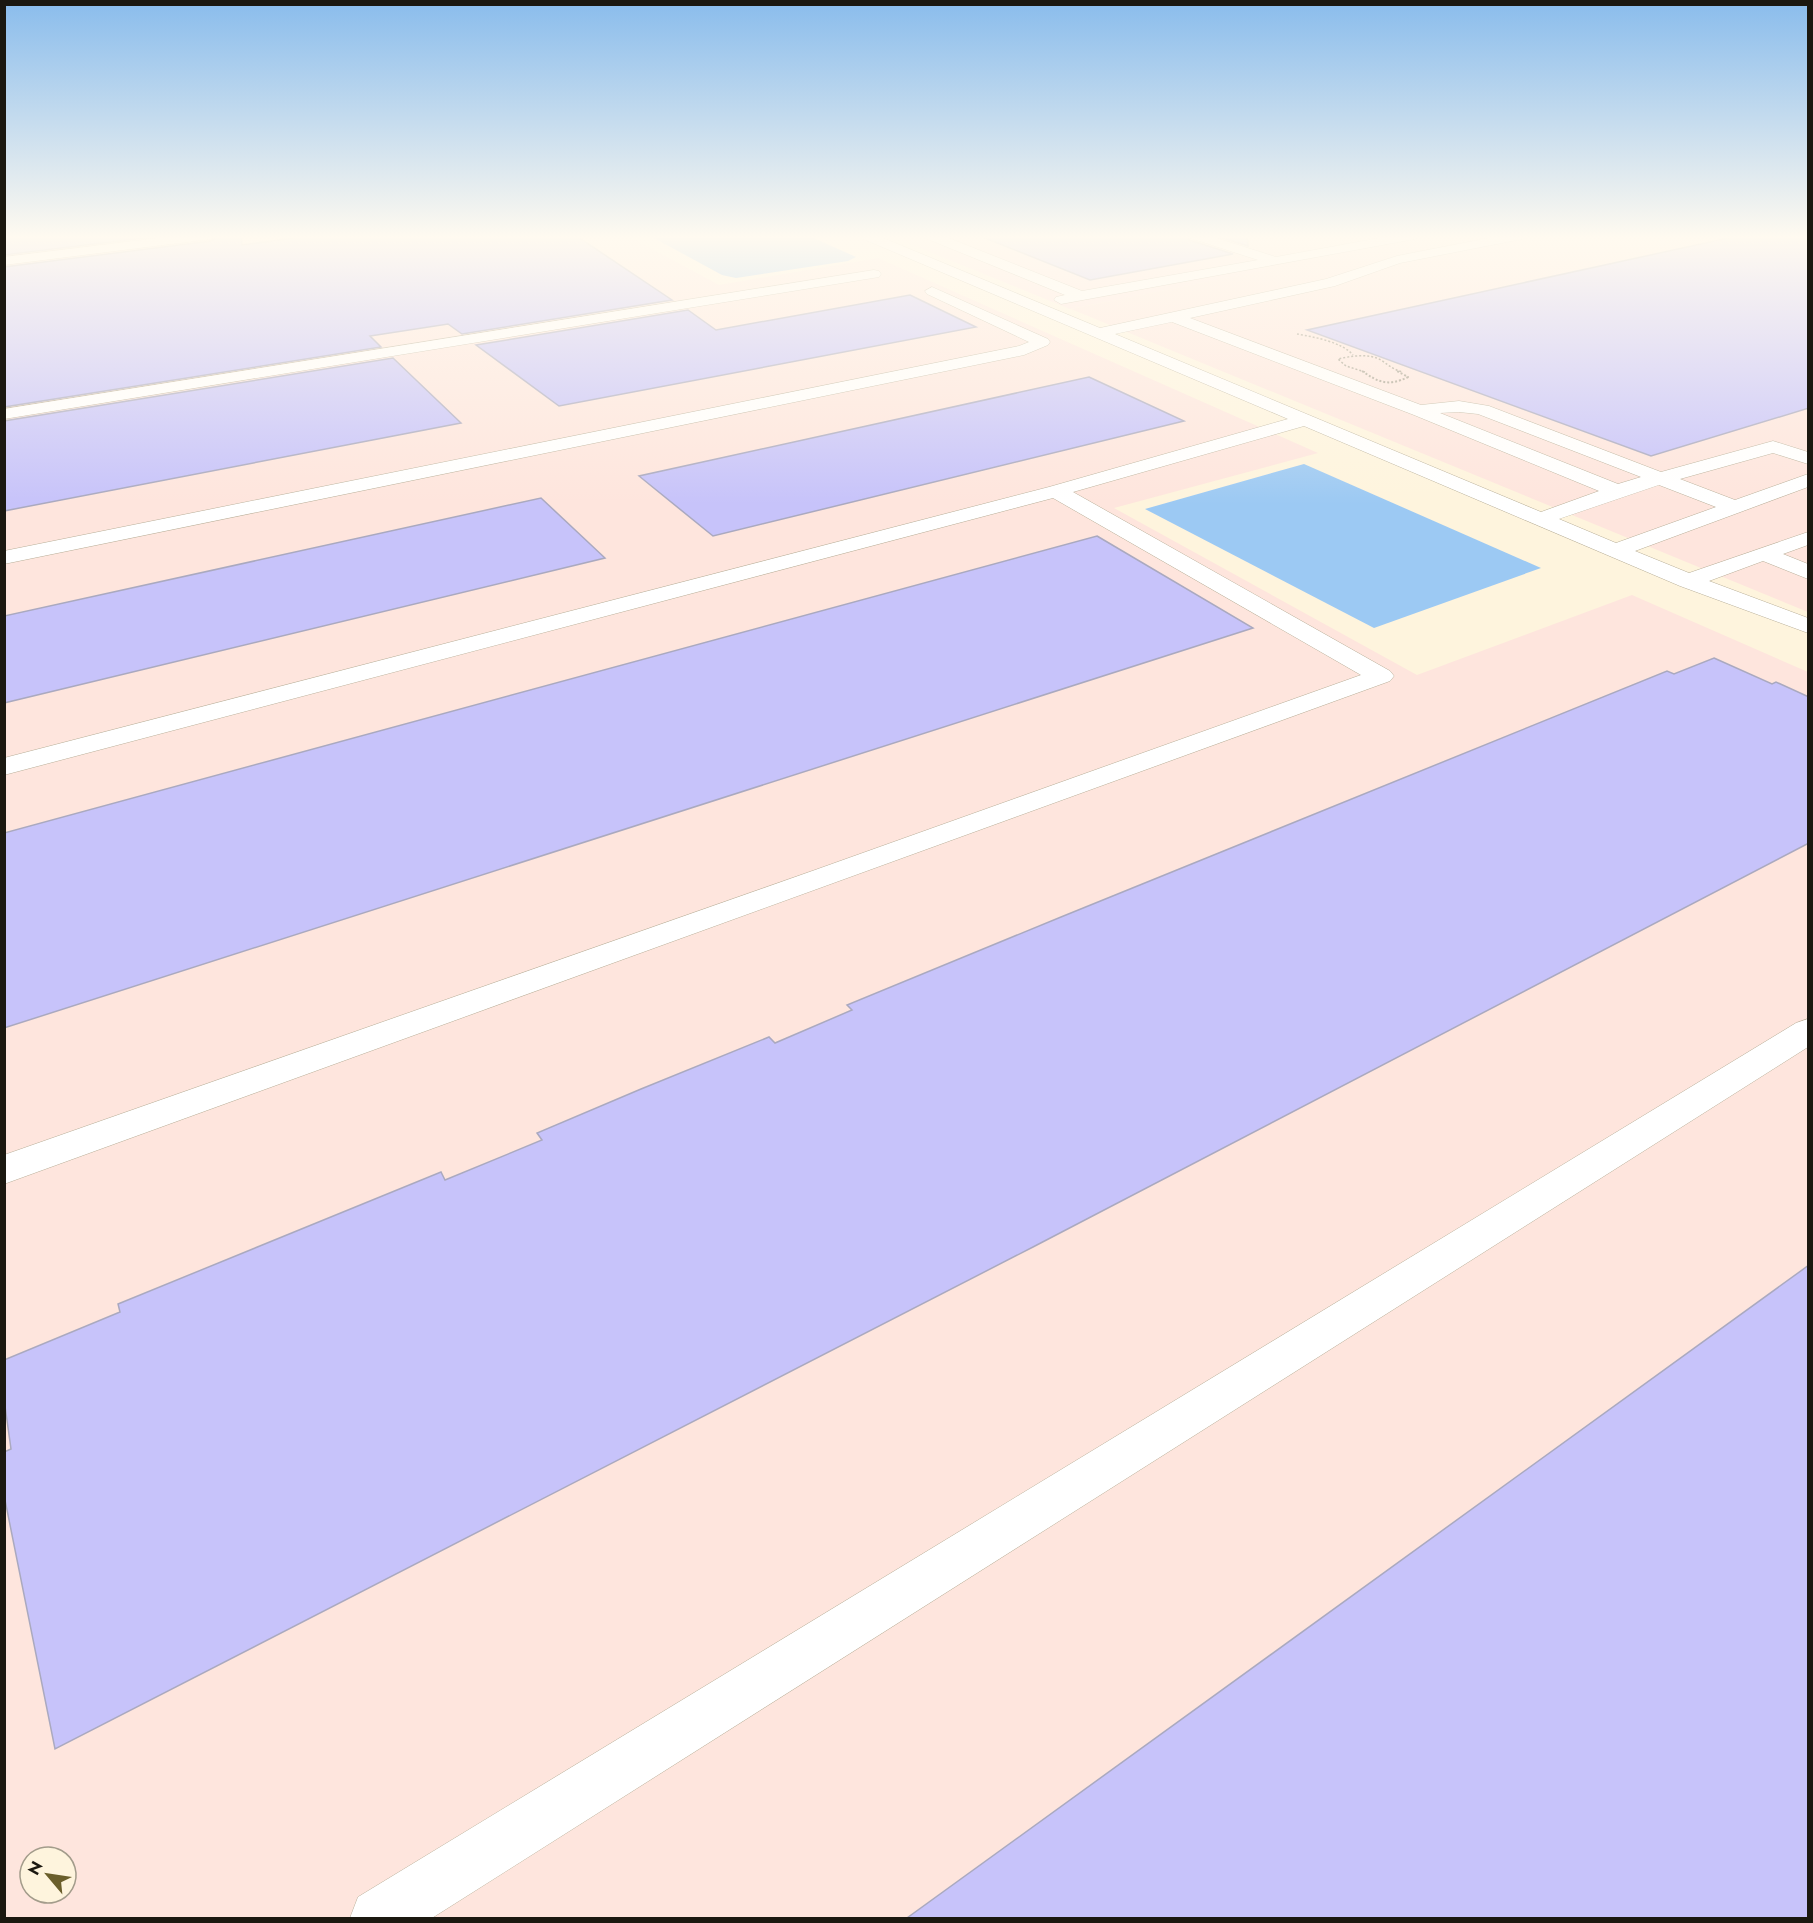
<svg xmlns="http://www.w3.org/2000/svg" width="1813" height="1923" viewBox="0 0 1813 1923" font-family="Jost,sans-serif">
<rect width="100%" height="100%" fill="#fef4dd"/>
<!-- commercial -->
<polygon fill="#ffe4e1" points="888,235 1164,235 1270,270 1070,309"/>
<!-- industrial -->
<g fill="#fee5dd" fill-rule="evenodd">
<path d="M5 235H626L719 285 878 258 1318 453 1114 508 1417 675 1632 595 1808 672V1918H5ZM30 1857H66V1893H30Z"/>
<polygon points="1164,235 1808,235 1808,612 1071,309 1268,270"/>
</g>
<!-- water -->
<g fill="#9cc9f3">
<polygon points="657,235 807,235 856,257 848,261 736,278 722,275 654,238"/>
<polygon points="1304,464 1541,568 1374,628 1145,509"/>
</g>
<!-- building -->
<g fill="#c7c3fa" stroke="#aaa9bf" stroke-width="1.5">
<polygon points="4,235 168,235 4,255"/>
<polygon points="220,235 241,235 242,245 316,235 575,235 672,300 462,334 448,324 370,336 381,347 4,407 4,267 211,241"/>
<polygon points="980,235 1187,235 1189,240 1233,254 1090,280 980,236"/>
<polygon points="1213,235 1247,235 1248,246"/>
<polygon points="1742,235 1809,235 1809,408 1651,456 1307,330"/>
<polygon points="910,295 976,327 559,406 476,345 688,310 716,330"/>
<polygon points="393,358 461,423 4,511 4,421"/>
<polygon points="1089,377 1184,421 713,536 639,476"/>
<polygon points="541,498 605,558 4,703 4,616"/>
<polygon points="1097,536 1253,628 4,1028 4,833"/>
<polygon points="1714,658 1772,684 1776,682 1809,697 1809,843 1033,1247 55,1749 4,1495 4,1452 11,1449 4,1399 4,1360 120,1312 118,1304 441,1172 445,1180 542,1140 537,1133 641,1089 769,1037 775,1043 852,1010 847,1005 1061,917 1667,671 1674,674"/>
<polygon points="1809,1265 1809,1918 907,1918"/>
</g>
<g fill="none" stroke-linecap="round" stroke-linejoin="round">
<defs>
<g id="minor">
<polygon points="183,235 218,235 211,239 4,265 4,257"/>
<path d="M860 235H876L1100 328 1326 279 1397 256 1504 235H1528L1522 239 1400 263 1335 286 1190 318 1421 405 1459 401 1489 406 1661 472 1773 441 1808 452V464L1773 453 1680 479 1735 500 1808 474V487L1635 551 1689 573 1808 532V545L1783 554 1808 564V579L1763 561 1709 581 1808 618V633L1680 586 1304 426 1073 492 1390 671 1394 676 1390 681 4 1184V1155L815 870 1361 675 1053 498 4 775V758L1049 487 1288 419 861 238ZM1172 322 1414 415 1599 491 1541 512 1115 334ZM1459 412 1478 414 1641 477 1618 484 1440 413ZM1659 485 1716 507 1616 543 1559 519Z"/>
<polygon points="923,235 941,235 1082,291 1258,260 1190,238 1189,235 1207,235 1276,257 1396,235 1422,235 1415,239 1061,304 1054,300 1056,297 1065,295 925,238"/>
<polygon points="874,270 879,271 881,274 879,277 4,419 4,409"/>
<polygon points="932,287 1048,339 1050,342 1048,345 1024,355 4,564 4,551 1019,346 1029,342 927,294 925,291"/>
<polygon points="1808,1019 1808,1047 432,1918 350,1918 358,1897 1796,1023"/>
</g>
</defs>
<!-- minor casing -->
<use href="#minor" stroke="#b8af99" stroke-width="1"/>
<!-- path-far1 -->
<g stroke="#a09988" stroke-width="1.5" stroke-dasharray="2 2" stroke-linecap="butt">
<path d="M1297 334C1314 337 1342 342 1353 355"/>
<path d="M1365 372 1346 366 1338 359C1351 356 1369 353 1381 360 1388 365 1393 369 1402 372"/>
</g>
<!-- path -->
<path stroke="#a09988" stroke-width="2" stroke-dasharray="2 2" stroke-linecap="butt" d="M1362 371C1378 382 1388 387 1408 377L1397 371"/>
<!-- minor -->
<use href="#minor" fill="#fff" fill-rule="evenodd"/>
</g>
<!-- sky -->
<linearGradient id="sky" x2="0" y2="1"><stop stop-color="#89bcec"/><stop offset="0.47" stop-color="#fffaf0"/><stop offset="1" stop-color="#fffaf0" stop-opacity="0"/></linearGradient>
<rect width="1813" height="504" fill="url(#sky)"/>
<!-- border -->
<rect width="1813" height="1923" fill="none" stroke="#1b1810" stroke-width="12"/>
<!-- north arrow -->
<g transform="translate(48 1875) rotate(299)"><circle r="28" fill="#fef4dd" stroke="#a39c8b" stroke-width="1.5"/>
<path d="M0-4.5L10 22L0 15L-10 22Z" fill="#6a5e2b"/>
<text y="-9" font-size="16" font-weight="bold" text-anchor="middle" fill="#1b1810">N</text>
</g>
</svg>
